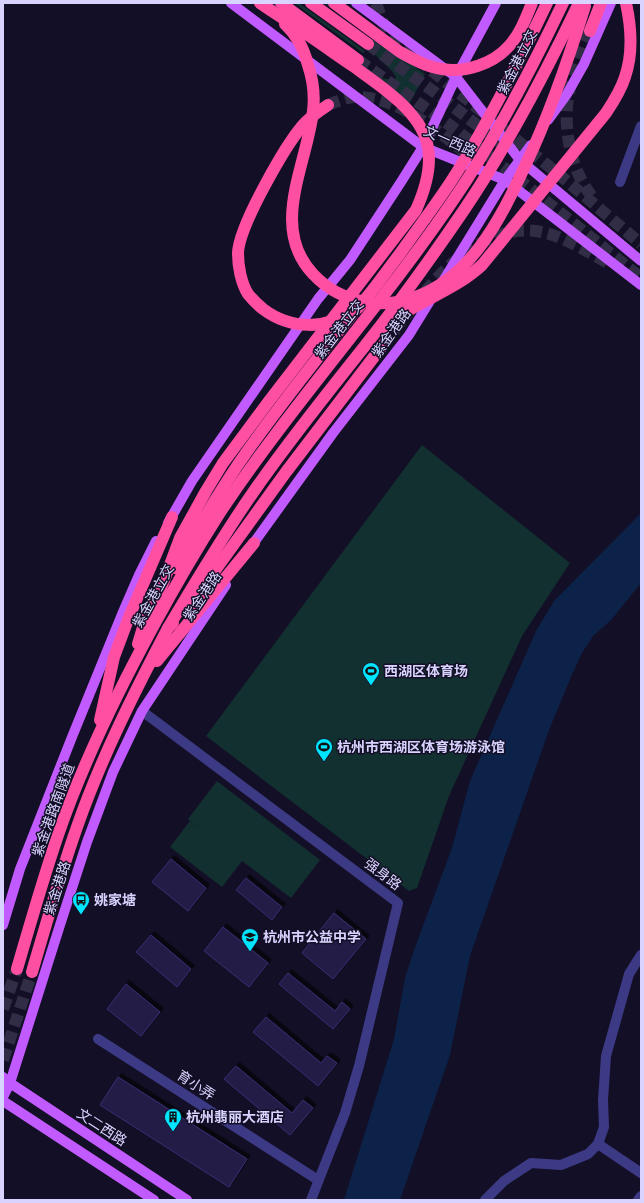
<svg xmlns="http://www.w3.org/2000/svg" width="644" height="1203" viewBox="0 0 644 1203" font-family="'PT Sans Narrow','Noto Sans SC',sans-serif">
<defs>
<filter id="shadow"><feDropShadow dx="3.5" dy="-3.5" stdDeviation="0" flood-color="#0009"/></filter>
</defs>
<rect width="100%" height="100%" fill="#130f26"/>
<!-- green -->
<g fill="#12302f">
<polygon points="294,3 299,3 365,51 363,53"/>
<path d="M324 3H327L425 74 408 107 361 65C369 67 374 74 381 77 385 79 390 79 394 81L396 77C389 65 376 60 371 47L374 39Z"/>
<polygon points="422,445 570,563 522,636 449,796 417,888 409,891 206,736"/>
<polygon points="217,781 320,860 291,898 242,861 222,887 170,847 190,821 205,833 188,819"/>
</g>
<!-- water -->
<polygon fill="#0c2248" points="641,513 641,583 611,620 593,636 582,653 571,677 549,730 470,956 450,1055 400,1200 344,1200 394,1039 405,978 414,950 452,848 470,781 536,631 554,601"/>
<!-- building -->
<g fill="#241b47" stroke="#3b2d73" filter="url(#shadow)">
<polygon points="171,859 206,888 188,911 152,882"/>
<polygon points="246,878 282,907 272,920 236,890"/>
<polygon points="334,913 366,939 333,979 302,953"/>
<polygon points="223,927 268,963 249,987 204,951"/>
<polygon points="151,935 191,969 177,987 136,952"/>
<polygon points="288,973 335,1011 342,1002 350,1009 333,1029 279,984"/>
<polygon points="126,984 160,1012 141,1036 107,1009"/>
<polygon points="266,1017 321,1063 327,1056 337,1063 318,1086 253,1032"/>
<polygon points="236,1066 292,1113 303,1100 313,1108 290,1135 224,1079"/>
<polygon points="118,1077 247,1159 229,1187 100,1105"/>
</g>
<g fill="none" stroke-linecap="round" stroke-linejoin="round">
<!-- highway-tunnel -->
<g stroke="#312d47" stroke-width="12" stroke-dasharray="12 6" stroke-linecap="butt">
<polyline points="376,3 383,23 403,47 568,182 641,244"/>
<path d="M590 31C580 55 569 81 567 107 565 139 573 174 594 199"/>
<polyline points="368,44 433,91 512,152"/>
<polyline points="358,60 451,126 536,193 641,278"/>
<path d="M328 105C338 101 349 96 360 97 402 98 443 136 475 160"/>
<path d="M425 292C457 253 505 215 558 237 576 244 593 255 610 264"/>
<polyline points="383,345 410,310"/>
<polyline points="3,1009 17,969"/>
<polyline points="3,1060 32,972"/>
</g>
<!-- minor -->
<g stroke="#3d3a85" stroke-width="10">
<polyline points="620,182 641,126"/>
<polyline points="142,711 398,903 359,1066 345,1113 311,1200"/>
<polyline points="98,1039 318,1180"/>
<polyline points="598,1144 641,1173"/>
<polyline points="485,1200 504,1181 531,1163 561,1165 588,1154 598,1144 604,1127 603,1100 606,1056 629,974 641,955"/>
<polyline points="638,1200 641,1196"/>
</g>
<!-- major -->
<g stroke="#c25bff" stroke-width="10">
<polyline points="231,3 423,147 505,180 641,285"/>
<polyline points="356,3 456,77 520,160 641,261"/>
<polyline points="548,120 567,94 584,64 611,3"/>
<polyline points="443,281 505,180 531,145"/>
<polyline points="168,523 192,481 318,299 350,260 401,182 423,147 456,77 496,3"/>
<polyline points="250,548 333,433 409,335 433,296"/>
<polyline points="3,925 20,869 72,737 123,612 139,575 156,541"/>
<polyline points="3,1077 10,1083 187,1200"/>
<polyline points="3,1097 10,1083 60,925 87,842 113,772 142,711 226,585"/>
<polyline points="3,1101 154,1200"/>
</g>
<!-- highway -->
<g stroke="#ff4fa3" stroke-width="12">
<polyline points="281,3 358,60"/>
<polyline points="311,3 368,44"/>
<path d="M334 3 400 52C413 59 427 67 442 69 465 73 493 64 509 46 520 34 526 18 532 3"/>
<path d="M285 24C297 35 304 49 308 65 313 80 315 95 313 111 307 165 269 227 313 274 327 289 346 299 367 302 380 305 393 303 406 300 469 283 500 220 525 166 550 114 568 61 585 6"/>
<polyline points="590,31 601,3"/>
<path d="M328 105C319 111 310 117 303 125 285 146 239 226 238 253 238 266 241 283 248 294 252 299 258 305 263 309 291 330 326 330 355 310 360 307 363 301 367 297 378 284 388 269 399 255 416 231 434 207 450 183 487 126 518 64 547 3"/>
<path d="M384 327C414 302 453 292 482 265L606 113C614 101 621 90 625 77 633 54 631 26 626 3"/>
<path d="M175 568C195 533 215 499 237 466 273 413 314 363 353 313"/>
<polyline points="188,606 203,587 286,472 383,345"/>
<path d="M168 628C195 583 222 537 252 494 287 443 326 395 364 347 399 303 432 257 464 210 508 145 545 74 579 3"/>
<path d="M138 644 144 624 159 594 180 538 206 491 223 463 269 401 416 210C425 190 433 166 427 143 419 110 379 85 353 66 338 56 323 45 308 35 292 24 276 14 260 3"/>
<polyline points="157,661 254,543"/>
<polyline points="100,720 114,657 129,617 172,517"/>
<path d="M17 969C30 924 43 879 58 835 83 762 117 693 154 625 174 588 196 550 219 514 291 405 380 308 454 199 496 138 531 70 563 3"/>
<path d="M32 972C46 924 60 875 77 827 101 758 134 693 168 628L173 623"/>
</g>
</g>
<!-- icons -->
<defs>
<symbol id="stadium-pin" viewBox="-11 -11 22 30"><path d="M0 17L-7.5 6A9.5 9.5 0 1 1 7.5 6Z" fill="#00e5ff" stroke="#130f26"/><path d="M0-5a6.5 5 0 1 0 0 10a6.5 5 0 1 0 0-10ZM-3.5-1.8h7v3.6h-7Z" fill="#111"/></symbol>
<symbol id="bus-pin" viewBox="-11 -11 22 30"><path d="M0 17L-7.5 6A9.5 9.5 0 1 1 7.5 6Z" fill="#00e5ff" stroke="#130f26"/><path d="M-5-6H5V4H4V6H2V4H-2V6H-4V4H-5ZM-3.5-4V0h7V-4ZM-3.5 1.2v1.5H-2V1.2ZM2 1.2v1.5H3.5V1.2Z" fill="#111"/></symbol>
<symbol id="school-pin" viewBox="-11 -11 22 30"><path d="M0 17L-7.5 6A9.5 9.5 0 1 1 7.5 6Z" fill="#00e5ff" stroke="#130f26"/><path d="M0-5L7-2L0 1L-7-2ZM-4 1L0 2.5L4 1V4Q0 6-4 4Z" fill="#111"/></symbol>
<symbol id="building-pin" viewBox="-11 -11 22 30"><path d="M0 17L-7.5 6A9.5 9.5 0 1 1 7.5 6Z" fill="#00e5ff" stroke="#130f26"/><path d="M-4-6H4V6H1V3H-1V6H-4ZM-2.5-4.3h1.7v1.8h-1.7ZM.8-4.3h1.7v1.8H.8ZM-2.5-1h1.7V.8h-1.7ZM.8-1h1.7V.8H.8Z" fill="#111"/></symbol>
</defs>
<g fill-rule="evenodd">
<use href="#stadium-pin" x="361" y="661" width="20" height="27"/>
<use href="#stadium-pin" x="314" y="737" width="20" height="27"/>
<use href="#bus-pin" x="71" y="890" width="20" height="27"/>
<use href="#school-pin" x="240" y="927" width="20" height="27"/>
<use href="#building-pin" x="163" y="1107" width="20" height="27"/>
</g>
<g text-anchor="middle" stroke-width="3" stroke-linejoin="round" paint-order="stroke">
<!-- street labels -->
<g font-size="14" fill="#d9d4ff" stroke="#130f26">
<text transform="translate(517 62) rotate(-63)" y="5">紫金港立交</text>
<text transform="translate(450 141) rotate(24)" y="5">文一西路</text>
<text transform="translate(339 329) rotate(-52)" y="5">紫金港立交</text>
<text transform="translate(391 333) rotate(-55)" y="5">紫金港路</text>
<text transform="translate(153 596) rotate(-61)" y="5">紫金港立交</text>
<text transform="translate(202 596) rotate(-56)" y="5">紫金港路</text>
<text transform="translate(53 810) rotate(-70)" y="5">紫金港路南隧道</text>
<text transform="translate(383 874) rotate(37)" y="5">强身路</text>
<text transform="translate(57 888) rotate(-72)" y="5">紫金港路</text>
<text transform="translate(196 1085) rotate(33)" y="5">育小弄</text>
<text transform="translate(102 1127) rotate(33)" y="5">文二西路</text>
</g>
<!-- poi labels -->
<g font-size="14" font-weight="bold" fill="#d9d4ff" stroke="#130f26" text-anchor="start">
<text x="384" y="676">西湖区体育场</text>
<text x="337" y="752">杭州市西湖区体育场游泳馆</text>
<text x="94" y="905">姚家塘</text>
<text x="263" y="942">杭州市公益中学</text>
<text x="186" y="1122">杭州翡丽大酒店</text>
</g>
</g>
<!-- border -->
<rect width="644" height="1203" fill="none" stroke="#d9d4ff" stroke-width="8"/>
</svg>
